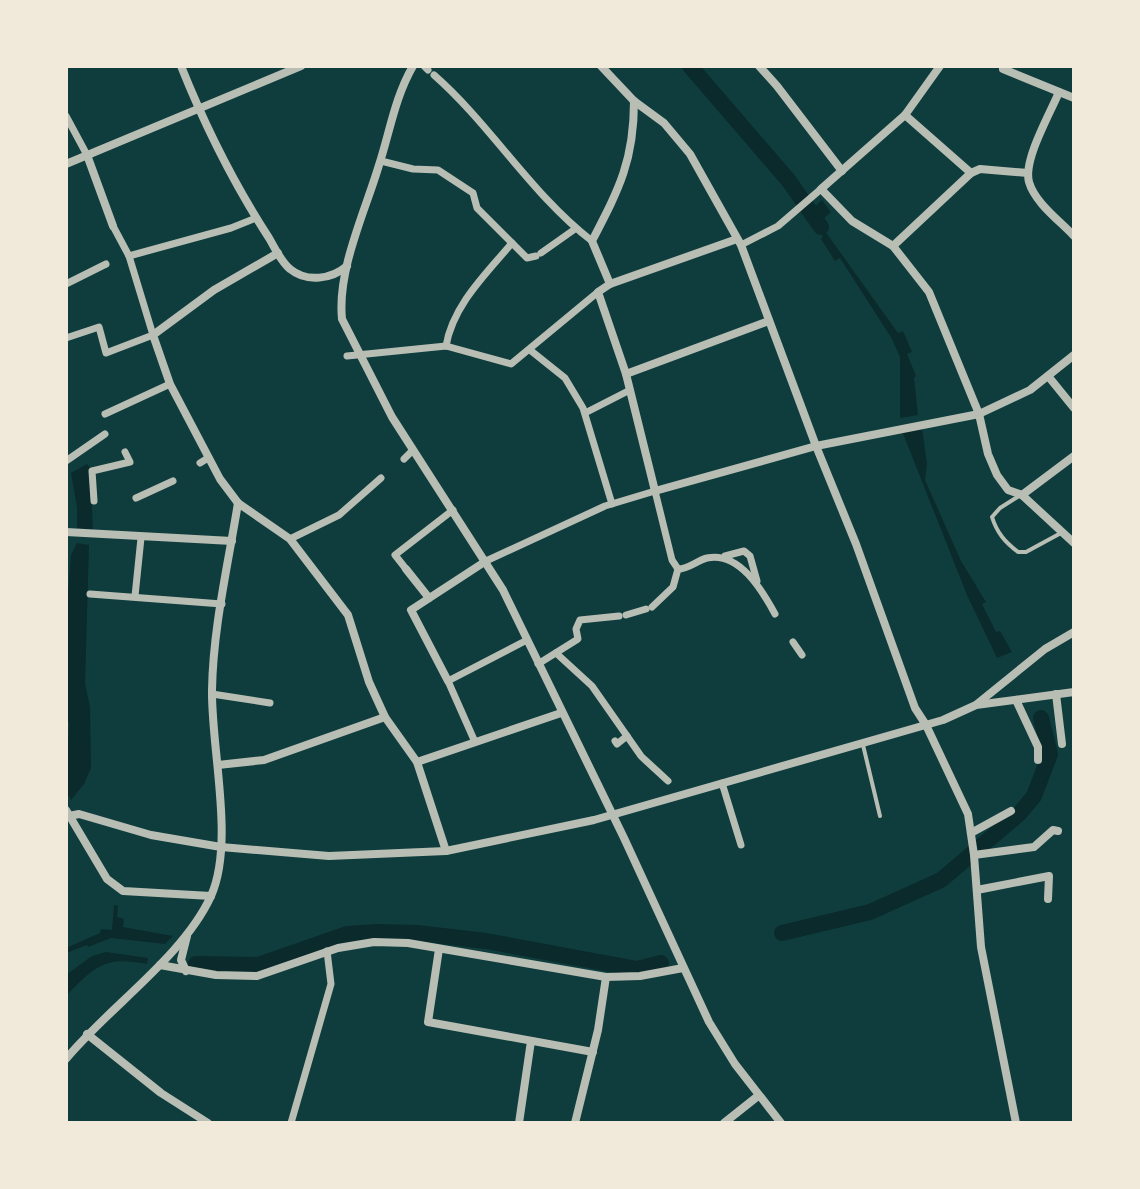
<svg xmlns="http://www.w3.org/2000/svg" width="1140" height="1189" viewBox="0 0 1140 1189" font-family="Barlow,sans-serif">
<rect width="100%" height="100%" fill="#0f3d3e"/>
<!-- water -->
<g fill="#0a2a2b">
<polygon points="822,200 831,212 821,221 824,225 822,227 898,333 903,331 912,352 907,354 916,376 914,378 918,415 900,418 900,357 892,339 840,258 835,261 821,239 823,237 809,212"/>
<polygon points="922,428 927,464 925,480 961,561 986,602 982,604 996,632 1000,631 1012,652 997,658 967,595 902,431"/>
<polygon points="87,464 90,468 93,530 77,528 77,507 71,473"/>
<polygon points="77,543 89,545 85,683 90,707 91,768 84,784 71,800 66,791 69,723 66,719 66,620 71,555"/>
<polygon points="114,905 118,906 117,917 124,919 123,927 173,936 165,944 111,938 88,947 87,945 66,953 66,948 100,933 101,929 112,930"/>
<path d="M106 952 148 958 147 964C106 956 96 965 68 994L66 993V975L92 956Z"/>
</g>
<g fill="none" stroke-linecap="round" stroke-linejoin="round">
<!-- canal -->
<g stroke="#0a2a2b" stroke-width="16">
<polyline points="690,66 789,181 821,227"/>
<polyline points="782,933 870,912 941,880 1020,813 1034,796 1050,754 1041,718"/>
<polyline points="196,964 258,965 347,934 377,932 417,933 486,941 637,969 661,963"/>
</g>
<!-- service -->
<g stroke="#b8beb3" stroke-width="4">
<path d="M1019 496 1000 508 992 517C997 533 1005 542 1018 552H1026L1061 533"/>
<polyline points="863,745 880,816"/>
</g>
<!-- pedestrian -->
<g stroke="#b8beb3" stroke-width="7">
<polyline points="424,66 428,70"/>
<path d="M434 75C491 125 531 194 592 241"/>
<polyline points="66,116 87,155"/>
<polyline points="381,161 413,169 438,170 473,193 477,208 512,243"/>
<polyline points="741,245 778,226 821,189"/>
<polyline points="541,253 575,229"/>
<polyline points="129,256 231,228 256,218"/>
<polyline points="66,284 106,264"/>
<polyline points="66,338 99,327 106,353 153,335 129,256 113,226"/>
<path d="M446 346C453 305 486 274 512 243L527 258 536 256"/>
<polyline points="530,350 565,378 583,408 612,504"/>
<polyline points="347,356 446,346 511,364 598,292"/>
<polyline points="585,413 630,390"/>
<polyline points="105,414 170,384"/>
<polyline points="404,459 412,451"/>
<polyline points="66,461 105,434"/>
<polyline points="200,463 208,458"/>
<polyline points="136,498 173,481"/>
<polyline points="94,501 92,471 130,462 125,452"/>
<polyline points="290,539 339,515 381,478"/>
<polyline points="725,556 744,551 750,556 757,581"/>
<polyline points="486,561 605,506 655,491 672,560 678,569"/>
<polyline points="406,569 395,555 453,510"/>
<path d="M678 569C689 569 696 561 707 558 739 551 762 590 775 614"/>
<polyline points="90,594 222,604"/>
<polyline points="135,596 141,538"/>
<polyline points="652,607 673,587 678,569"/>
<polyline points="626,615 646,609"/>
<polyline points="793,642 802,655"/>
<polyline points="556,653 592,686 641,756"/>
<polyline points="538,664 578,639 576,629 580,620 619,616"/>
<polyline points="212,694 270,703"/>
<polyline points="615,741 617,744 627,736"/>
<polyline points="475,742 448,681 527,640"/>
<polyline points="643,758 668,781"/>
<polyline points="722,783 741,845"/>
<polyline points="291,1123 331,984 327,951"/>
</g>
<!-- minor -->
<g stroke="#b8beb3" stroke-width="8">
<path d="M181 66C205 126 234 184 269 238 275 248 281 262 290 269 307 283 332 279 347 266"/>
<path d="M413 66C395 97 390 131 379 165 365 212 337 270 342 319L392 417 503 590 624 838 709 1022 735 1064 781 1123"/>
<polyline points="601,66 634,101 664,123 690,154 741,245 816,446 856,544 915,708 926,725 968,814 974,855 981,947 1016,1123"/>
<polyline points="759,66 777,86 842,171"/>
<polyline points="940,66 905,115 821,189 852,221 893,246 929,292 979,414 988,454 997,475 1008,490 1022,495 1074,543"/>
<polyline points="1004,66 1003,69 1074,98"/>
<path d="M1059 92C1050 114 1023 160 1029 182 1035 203 1060 221 1074 236"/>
<polyline points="905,115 971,173"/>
<polyline points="87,155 113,226"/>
<polyline points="66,164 301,66"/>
<polyline points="737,239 610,284 598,292 626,374 655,491 816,446 979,414 1030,390 1074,355"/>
<polyline points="893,246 971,173 980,169 1028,173"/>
<polyline points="278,253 214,290 153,335 170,384 220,479 238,503 290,539 348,615 369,682 385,717 417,762 446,851"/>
<path d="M610 284 592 241C619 189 634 161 634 101"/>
<polyline points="626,374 769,321"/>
<polyline points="1048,376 1074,408"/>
<polyline points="1022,495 1074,456"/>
<polyline points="66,532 232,541"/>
<polyline points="406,569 429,598"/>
<polyline points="448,681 411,610 486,561"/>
<polyline points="1056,694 1062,744"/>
<polyline points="1016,700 1038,747 1038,760"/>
<polyline points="977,704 1045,649 1074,632"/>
<polyline points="417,762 561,713"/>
<polyline points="218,765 264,760 385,717"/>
<polyline points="66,810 107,879 123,891 211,896"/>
<polyline points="69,816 79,814 151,835 221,847 329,856 446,851 594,820 943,720 976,705 1074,692"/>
<polyline points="971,833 1011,811"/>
<polyline points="974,855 1034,847 1053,830 1058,831"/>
<polyline points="977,890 1049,876 1048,899"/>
<polyline points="439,949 428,1022 593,1052"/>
<polyline points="160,965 216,975 257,976 338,948 374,942 408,943 606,977 640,976 683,968"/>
<polyline points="186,971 181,960 187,936"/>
<polyline points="87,1034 161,1093 208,1123"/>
<path d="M66 1059C109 1007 183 957 211 896 235 842 211 749 212 690 213 628 228 565 238 503"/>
<polyline points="519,1123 531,1041"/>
<polyline points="575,1123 598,1030 606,977"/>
<polyline points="724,1123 758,1096"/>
</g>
</g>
<!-- border -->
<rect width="1140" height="1189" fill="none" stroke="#f1e9da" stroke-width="136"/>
</svg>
